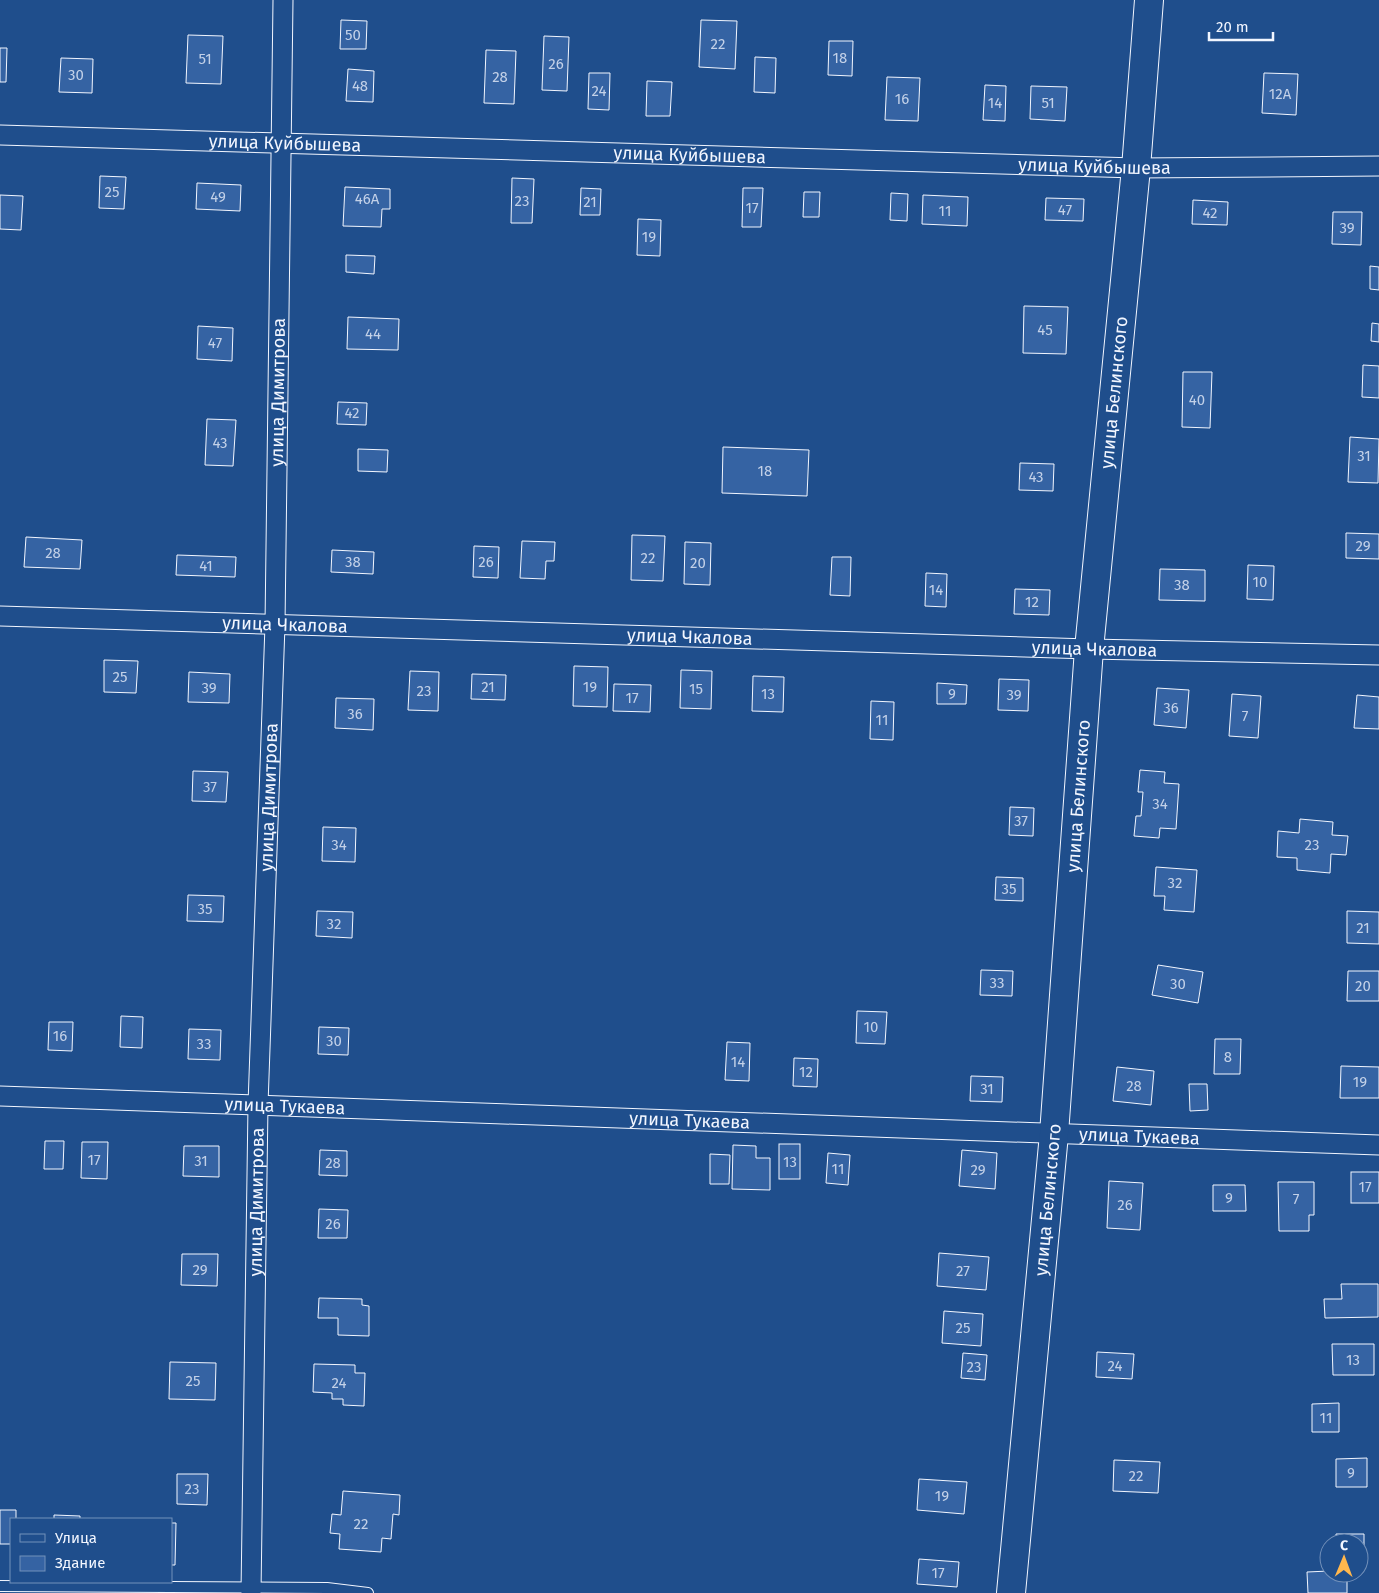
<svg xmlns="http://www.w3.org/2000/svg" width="1379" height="1593" viewBox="0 0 1379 1593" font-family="'Fira Sans',sans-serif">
<rect width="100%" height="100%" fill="#1f4e8c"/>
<!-- building -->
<g fill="#3563a3" stroke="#f2f6ff">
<polygon points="341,20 367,21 366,49 340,49"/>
<polygon points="701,20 737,21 735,69 699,67"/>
<polygon points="188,35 223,36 221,84 186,83"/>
<polygon points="544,36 569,37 567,91 542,90"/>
<polygon points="829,41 853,41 852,76 828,75"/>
<polygon points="0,48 7,48 6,82 0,82"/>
<polygon points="486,50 516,51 514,104 484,103"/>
<polygon points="755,57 776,58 775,93 754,92"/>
<polygon points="61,58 93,59 92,93 59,92"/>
<polygon points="348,69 374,71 373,102 346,101"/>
<polygon points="589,73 610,73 609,110 588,109"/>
<polygon points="1264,73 1298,74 1296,115 1262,113"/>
<polygon points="887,77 920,78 918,121 885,120"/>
<polygon points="647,81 672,82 670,116 646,116"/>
<polygon points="985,85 1006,86 1005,121 983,120"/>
<polygon points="1031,86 1067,87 1065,121 1030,119"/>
<polygon points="100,176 126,177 124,209 99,208"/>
<polygon points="512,178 534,179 532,223 511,223"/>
<polygon points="197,183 241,185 240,211 196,209"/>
<polygon points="345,187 390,189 390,209 382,209 381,227 343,226"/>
<polygon points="581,188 601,189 600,215 580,215"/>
<polygon points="743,188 763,188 761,227 742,227"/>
<polygon points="804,192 820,192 819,217 803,217"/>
<polygon points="891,193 908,194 907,221 890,220"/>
<polygon points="0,195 23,196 21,230 0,229"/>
<polygon points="923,195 968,197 967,226 922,224"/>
<polygon points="1046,198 1084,199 1083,221 1045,220"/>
<polygon points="1193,200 1228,202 1227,225 1192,224"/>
<polygon points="1333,212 1362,212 1361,245 1332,244"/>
<polygon points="638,219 661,220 660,256 637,255"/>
<polygon points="346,255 375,256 374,274 346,272"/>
<polygon points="1370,266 1379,267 1379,290 1370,289"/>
<polygon points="1024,306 1068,307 1066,354 1023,353"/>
<polygon points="348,317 399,319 398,350 347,349"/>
<polygon points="1372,323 1379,324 1379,342 1371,341"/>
<polygon points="198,326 233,328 232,361 197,359"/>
<polygon points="1363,365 1379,366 1379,398 1362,397"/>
<polygon points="1183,372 1212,372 1210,428 1182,427"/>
<polygon points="338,402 367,403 366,425 337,424"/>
<polygon points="207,419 236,420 233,466 205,465"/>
<polygon points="1350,437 1379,439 1378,483 1348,482"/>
<polygon points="723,447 809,450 807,496 722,493"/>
<polygon points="358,449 388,450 387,472 358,471"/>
<polygon points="1020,463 1054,464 1053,491 1019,490"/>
<polygon points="1346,533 1379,534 1379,559 1346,558"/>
<polygon points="632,535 665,536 663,581 631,580"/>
<polygon points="26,537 82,540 80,569 24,567"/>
<polygon points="522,541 555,542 554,561 546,561 545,579 520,578"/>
<polygon points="685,542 711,543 710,585 684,584"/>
<polygon points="474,546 499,547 498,578 473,577"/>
<polygon points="332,550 374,552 373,574 331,572"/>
<polygon points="177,555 236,557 235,577 176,575"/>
<polygon points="832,557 851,557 850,596 830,595"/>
<polygon points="1248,565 1274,566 1273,600 1247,599"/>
<polygon points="1160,569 1205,570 1205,601 1159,600"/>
<polygon points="926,573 947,574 946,607 925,606"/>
<polygon points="1015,589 1050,590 1049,615 1014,614"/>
<polygon points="104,660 138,661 136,693 104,692"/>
<polygon points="574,666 608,667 607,707 573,706"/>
<polygon points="681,670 712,671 711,709 680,708"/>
<polygon points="410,671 439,672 438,711 408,710"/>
<polygon points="189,672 230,674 229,703 188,702"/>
<polygon points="472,674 506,675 505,700 471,699"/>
<polygon points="753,676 784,677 783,712 752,711"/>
<polygon points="999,679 1029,680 1028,711 998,710"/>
<polygon points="937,683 967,685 966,704 937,704"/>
<polygon points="614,684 651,685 650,712 613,711"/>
<polygon points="1157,688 1189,690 1186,728 1154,725"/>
<polygon points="1232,694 1261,696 1258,738 1229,736"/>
<polygon points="1357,695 1379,697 1379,729 1354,728"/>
<polygon points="336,698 374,699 373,730 335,728"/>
<polygon points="871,701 894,702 893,740 870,739"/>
<polygon points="1140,770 1165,772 1164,783 1179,784 1176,829 1160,828 1159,838 1134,836 1136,816 1141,816 1143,792 1138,792"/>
<polygon points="193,771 228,772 226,802 192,801"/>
<polygon points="1010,807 1034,808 1033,836 1009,835"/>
<polygon points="1300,819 1333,822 1332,835 1348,836 1346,855 1331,854 1330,873 1297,870 1297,858 1277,857 1278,831 1299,833"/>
<polygon points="323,827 356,828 355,862 322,861"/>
<polygon points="1156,867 1197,870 1194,912 1164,910 1165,896 1154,896"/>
<polygon points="996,877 1023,878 1023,901 995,900"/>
<polygon points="188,895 224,896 223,922 187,921"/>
<polygon points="317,911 353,912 352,938 316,936"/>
<polygon points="1347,911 1379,912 1379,944 1347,943"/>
<polygon points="1158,965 1203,972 1198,1003 1152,995"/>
<polygon points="981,970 1013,971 1012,996 980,995"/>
<polygon points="1348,971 1379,971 1379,1001 1347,1001"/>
<polygon points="857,1011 887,1012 885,1044 856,1043"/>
<polygon points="121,1016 143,1017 142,1048 120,1047"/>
<polygon points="49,1022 73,1022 72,1051 48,1050"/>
<polygon points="319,1027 349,1028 348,1055 318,1054"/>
<polygon points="189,1029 221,1030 220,1060 188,1059"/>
<polygon points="1215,1039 1241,1039 1240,1074 1214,1074"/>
<polygon points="727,1042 750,1043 749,1081 725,1080"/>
<polygon points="794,1058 818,1059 817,1087 793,1086"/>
<polygon points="1341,1066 1379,1067 1379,1098 1340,1098"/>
<polygon points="1117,1067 1154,1071 1151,1105 1113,1101"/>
<polygon points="971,1076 1003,1077 1002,1102 970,1101"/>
<polygon points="1189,1084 1207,1084 1208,1110 1190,1111"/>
<polygon points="45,1141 64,1141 63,1169 44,1169"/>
<polygon points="82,1142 108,1142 107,1179 81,1178"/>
<rect x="779" y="1144" width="21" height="35"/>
<polygon points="733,1145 756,1146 756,1158 770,1158 770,1190 732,1189"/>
<polygon points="184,1146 219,1146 219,1177 183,1176"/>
<polygon points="320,1150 347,1151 347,1176 319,1175"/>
<polygon points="962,1150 997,1153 995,1189 959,1186"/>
<polygon points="828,1153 850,1155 848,1185 826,1183"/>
<polygon points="710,1154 730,1155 729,1184 710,1184"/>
<rect x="1351" y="1172" width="28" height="31"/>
<polygon points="1109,1181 1143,1183 1140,1230 1107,1228"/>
<polygon points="1278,1182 1314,1182 1314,1215 1309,1215 1309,1231 1279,1231"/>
<polygon points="1213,1185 1245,1185 1246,1211 1213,1211"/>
<polygon points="319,1209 348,1210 347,1238 318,1238"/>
<polygon points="939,1253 989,1257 986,1290 937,1286"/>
<polygon points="182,1254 218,1254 217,1286 181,1285"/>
<polygon points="1341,1284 1378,1284 1378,1317 1325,1318 1324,1299 1342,1299"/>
<polygon points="319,1298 362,1299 362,1305 369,1306 369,1336 338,1335 338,1318 318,1318"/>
<polygon points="944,1311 983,1314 981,1346 942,1343"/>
<polygon points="1332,1344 1374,1344 1374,1375 1333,1375"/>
<polygon points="1097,1352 1134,1354 1132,1379 1096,1377"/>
<polygon points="963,1353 987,1355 985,1380 961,1378"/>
<polygon points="170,1362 216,1363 215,1400 169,1399"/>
<polygon points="314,1364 355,1365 355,1373 365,1373 364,1406 343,1405 343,1399 332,1399 332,1393 313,1392"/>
<polygon points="1339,1403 1339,1432 1312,1432 1312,1404"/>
<polygon points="1367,1458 1367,1487 1336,1487 1336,1459"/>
<polygon points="1114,1460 1160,1462 1158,1493 1113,1491"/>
<polygon points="177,1474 208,1474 207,1505 177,1504"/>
<polygon points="919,1479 967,1482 964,1514 917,1510"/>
<polygon points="343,1491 400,1495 399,1515 393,1514 391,1539 382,1538 381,1552 339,1549 340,1534 330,1533 332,1514 341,1515"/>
<polygon points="0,1510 16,1510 16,1519 11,1519 11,1544 0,1544"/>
<polygon points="54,1515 80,1516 80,1519 54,1519"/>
<polygon points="171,1523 176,1523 175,1565 171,1565"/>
<polygon points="1336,1534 1364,1534 1364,1563 1359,1563 1359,1543 1336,1543"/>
<polygon points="919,1559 959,1562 957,1587 917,1584"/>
<polygon points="1329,1571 1347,1573 1347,1593 1308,1593 1307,1572"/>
</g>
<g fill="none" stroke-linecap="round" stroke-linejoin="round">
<defs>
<polyline id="lane" points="0,1586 327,1588 368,1593"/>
<g id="street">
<path id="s1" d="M0 135 1136 168 1379 166"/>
<path id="s2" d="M0 616 1089 649 1379 655"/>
<path id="s3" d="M0 1096 1379 1145"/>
<path id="s4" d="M251 1593 258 1105 275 625 283 0"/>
</g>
<g id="secondary">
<path id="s5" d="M1011 1593 1054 1134 1089 649 1136 168 1149 0"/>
</g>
</defs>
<!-- lane casing -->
<use href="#lane" stroke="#f2f6ff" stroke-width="12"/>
<!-- street casing -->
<use href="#street" stroke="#f2f6ff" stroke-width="21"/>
<!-- secondary casing -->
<use href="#secondary" stroke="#f2f6ff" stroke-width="30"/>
<!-- lane -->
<use href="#lane" stroke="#1f4e8c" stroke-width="10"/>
<!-- street -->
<use href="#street" stroke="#1f4e8c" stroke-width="19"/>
<!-- secondary -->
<use href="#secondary" stroke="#1f4e8c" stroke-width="28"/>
</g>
<g text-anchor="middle" stroke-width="4" stroke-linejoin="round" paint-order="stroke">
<!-- number labels -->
<g font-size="15" fill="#c3d1e8">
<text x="353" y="40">50</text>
<text x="718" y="49">22</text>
<text x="840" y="63">18</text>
<text x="205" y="64">51</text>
<text x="556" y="69">26</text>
<text x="76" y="80">30</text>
<text x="500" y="82">28</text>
<text x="360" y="91">48</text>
<text x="599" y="96">24</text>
<text x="1280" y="99">12А</text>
<text x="902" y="104">16</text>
<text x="995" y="108">14</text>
<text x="1048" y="108">51</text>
<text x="112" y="197">25</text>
<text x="218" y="202">49</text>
<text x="367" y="204">46А</text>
<text x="522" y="206">23</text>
<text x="590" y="207">21</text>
<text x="752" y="213">17</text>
<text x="1065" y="215">47</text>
<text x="945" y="216">11</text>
<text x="1210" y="218">42</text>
<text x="1347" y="233">39</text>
<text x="649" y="242">19</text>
<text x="1045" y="335">45</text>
<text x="373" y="339">44</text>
<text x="215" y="348">47</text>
<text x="1197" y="405">40</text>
<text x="352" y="418">42</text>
<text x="220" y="448">43</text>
<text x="1364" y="461">31</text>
<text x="765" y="476">18</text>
<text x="1036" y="482">43</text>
<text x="1363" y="551">29</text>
<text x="53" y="558">28</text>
<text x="648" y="563">22</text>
<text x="353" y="567">38</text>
<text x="486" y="567">26</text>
<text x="698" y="568">20</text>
<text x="206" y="571">41</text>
<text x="1260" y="587">10</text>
<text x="1182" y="590">38</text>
<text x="936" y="595">14</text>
<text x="1032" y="607">12</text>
<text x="120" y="682">25</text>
<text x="488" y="692">21</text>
<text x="590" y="692">19</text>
<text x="209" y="693">39</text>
<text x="696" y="694">15</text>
<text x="424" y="696">23</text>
<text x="768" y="699">13</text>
<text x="952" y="699">9</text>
<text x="1014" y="700">39</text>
<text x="632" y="703">17</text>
<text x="1171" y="713">36</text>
<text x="355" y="719">36</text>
<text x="1245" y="721">7</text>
<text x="882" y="725">11</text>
<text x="210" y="792">37</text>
<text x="1160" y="809">34</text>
<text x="1021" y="826">37</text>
<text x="339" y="850">34</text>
<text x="1312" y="850">23</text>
<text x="1175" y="888">32</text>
<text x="1009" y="894">35</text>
<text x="205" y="914">35</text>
<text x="334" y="929">32</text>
<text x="1363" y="933">21</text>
<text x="997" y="988">33</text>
<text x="1178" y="989">30</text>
<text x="1363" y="991">20</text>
<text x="871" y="1032">10</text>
<text x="60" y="1041">16</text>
<text x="334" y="1046">30</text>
<text x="204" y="1049">33</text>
<text x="1228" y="1062">8</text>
<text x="738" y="1067">14</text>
<text x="806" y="1077">12</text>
<text x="1360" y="1087">19</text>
<text x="1134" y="1091">28</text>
<text x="987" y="1094">31</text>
<text x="94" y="1165">17</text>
<text x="201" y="1166">31</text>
<text x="790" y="1167">13</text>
<text x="333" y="1168">28</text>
<text x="838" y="1174">11</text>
<text x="978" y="1175">29</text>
<text x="1365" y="1192">17</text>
<text x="1229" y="1203">9</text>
<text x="1296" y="1204">7</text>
<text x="1125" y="1210">26</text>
<text x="333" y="1229">26</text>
<text x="200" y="1275">29</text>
<text x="963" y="1276">27</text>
<text x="963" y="1333">25</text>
<text x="1353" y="1365">13</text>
<text x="1115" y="1371">24</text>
<text x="974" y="1372">23</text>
<text x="193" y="1386">25</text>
<text x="339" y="1388">24</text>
<text x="1326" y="1423">11</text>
<text x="1351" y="1478">9</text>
<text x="1136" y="1481">22</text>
<text x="192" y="1494">23</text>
<text x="942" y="1501">19</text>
<text x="361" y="1529">22</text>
<text x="938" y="1578">17</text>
</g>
<!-- street labels -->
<g font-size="18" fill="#f2f6ff" stroke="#1f4e8c">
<text dy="6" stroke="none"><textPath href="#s1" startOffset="285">улица Куйбышева</textPath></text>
<text dy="6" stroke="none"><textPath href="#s1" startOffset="690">улица Куйбышева</textPath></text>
<text dy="6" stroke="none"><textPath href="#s1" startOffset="1095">улица Куйбышева</textPath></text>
<text dy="6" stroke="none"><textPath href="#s4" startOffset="1201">улица Димитрова</textPath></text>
<text dy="6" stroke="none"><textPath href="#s5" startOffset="1205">улица Белинского</textPath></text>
<text dy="6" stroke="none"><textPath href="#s2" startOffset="285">улица Чкалова</textPath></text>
<text dy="6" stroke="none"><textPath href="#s2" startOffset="690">улица Чкалова</textPath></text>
<text dy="6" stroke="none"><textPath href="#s2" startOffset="1095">улица Чкалова</textPath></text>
<text dy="6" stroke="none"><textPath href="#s5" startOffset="800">улица Белинского</textPath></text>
<text dy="6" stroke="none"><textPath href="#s4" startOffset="796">улица Димитрова</textPath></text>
<text dy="6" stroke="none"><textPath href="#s3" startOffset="285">улица Тукаева</textPath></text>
<text dy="6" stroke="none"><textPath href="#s3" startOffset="690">улица Тукаева</textPath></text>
<text dy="6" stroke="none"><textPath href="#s3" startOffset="1140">улица Тукаева</textPath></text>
<text dy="6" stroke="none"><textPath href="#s5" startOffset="395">улица Белинского</textPath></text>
<text dy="6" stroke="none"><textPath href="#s4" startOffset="391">улица Димитрова</textPath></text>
</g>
</g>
<!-- legend -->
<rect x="10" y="1518" width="162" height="65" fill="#1f4e8c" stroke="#7391ba"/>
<rect x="20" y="1534" width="25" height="8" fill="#1f4e8c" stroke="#7391ba"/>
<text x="55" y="1543" font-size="15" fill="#f2f6ff">Улица</text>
<rect x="20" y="1556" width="25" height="15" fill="#3563a3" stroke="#7391ba"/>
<text x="55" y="1568" font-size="15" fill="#f2f6ff">Здание</text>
<!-- north arrow -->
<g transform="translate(1344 1558) rotate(1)"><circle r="24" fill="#1f4e8c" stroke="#7391ba"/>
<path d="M0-4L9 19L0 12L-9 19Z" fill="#ffb74d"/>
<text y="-8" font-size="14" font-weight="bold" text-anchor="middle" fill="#f2f6ff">С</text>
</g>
<!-- scale -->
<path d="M1209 32v8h64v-8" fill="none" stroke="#f2f6ff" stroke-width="2.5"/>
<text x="1216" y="32" font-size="15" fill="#f2f6ff" stroke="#1f4e8c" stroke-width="4" paint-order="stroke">20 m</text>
</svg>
